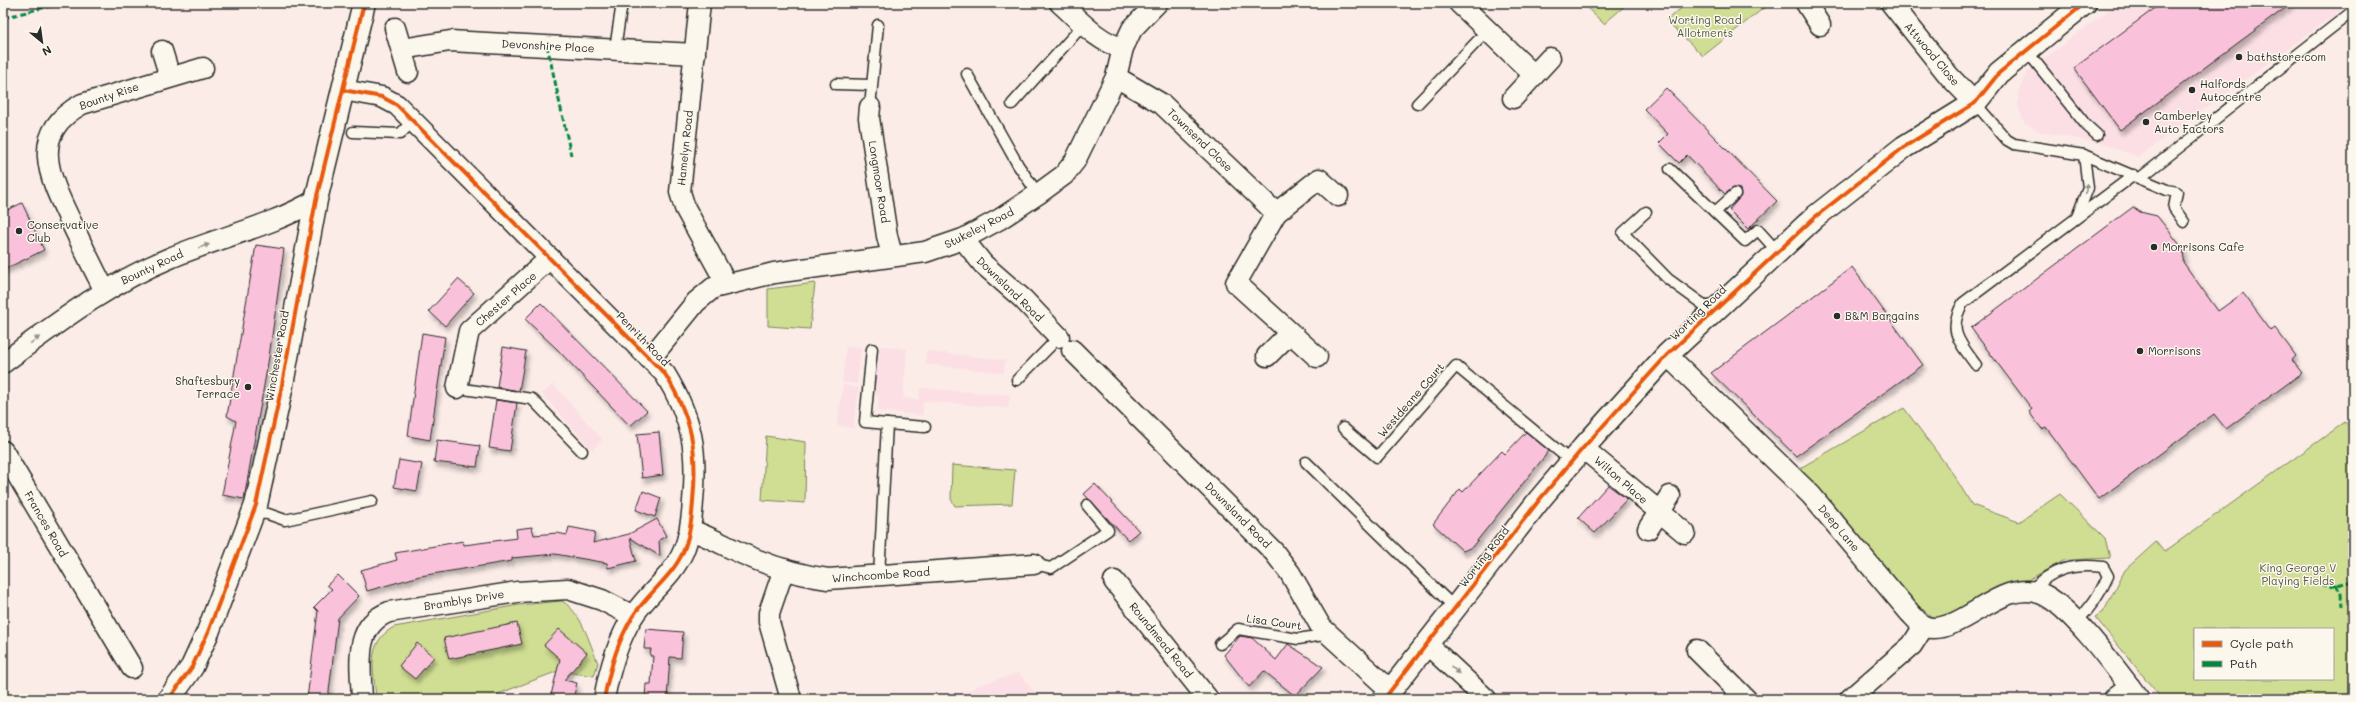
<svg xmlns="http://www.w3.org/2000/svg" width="2356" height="702" viewBox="0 0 2356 702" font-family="Mali,sans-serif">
<defs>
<filter id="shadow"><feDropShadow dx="2.5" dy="4.5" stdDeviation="2" flood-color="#0004"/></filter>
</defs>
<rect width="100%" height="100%" fill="#fbece8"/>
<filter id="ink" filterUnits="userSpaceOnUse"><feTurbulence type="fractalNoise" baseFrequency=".025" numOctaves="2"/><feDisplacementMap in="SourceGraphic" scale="8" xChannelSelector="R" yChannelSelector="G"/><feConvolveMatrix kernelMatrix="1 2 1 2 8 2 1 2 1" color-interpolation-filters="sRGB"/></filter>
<g filter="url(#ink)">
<!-- built -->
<g fill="#fbdfe4">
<polygon points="2118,3 2351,3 2138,157 2103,144 2038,131 2024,122 2018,105 2018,93 2028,71"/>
<polygon points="846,346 861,348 857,384 842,382"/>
<polygon points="880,346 907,349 903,398 919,400 920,388 1010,395 1008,408 924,401 922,415 878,411 879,396 875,395"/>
<polygon points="926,351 1005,360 1004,373 925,364"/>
<polygon points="553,384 603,440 592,450 542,394"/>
<polygon points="843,385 859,388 853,428 837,425"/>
<polygon points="1019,673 1040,699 955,699 981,684"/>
</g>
<!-- green -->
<g fill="#cfde92" stroke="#7d845e" fill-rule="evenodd">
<polygon points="1582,3 1628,3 1604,24"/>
<polygon points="1688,3 1770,3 1703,56 1666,20"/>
<polygon points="815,283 810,329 768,326 768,289"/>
<polygon points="1904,408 1953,474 1972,505 2019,522 2060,494 2105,538 2110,558 2065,560 2026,581 1937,621 1900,591 1795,471"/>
<path d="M2345 422 2353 431V699H2162L2095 617 2104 611 2125 570 2156 542 2164 552ZM2195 629H2333V679H2195Z"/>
<polygon points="766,436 806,442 805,503 762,500"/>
<polygon points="952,465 1015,470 1012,504 955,506 951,499"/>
<path d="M562 601C582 613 589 642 598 663L594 676 558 671 498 694V699H376C374 670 365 643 394 627L519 605Z"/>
</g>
<!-- building -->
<g fill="#fac2da" stroke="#2b2b2b" filter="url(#shadow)">
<polygon points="2162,3 2292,3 2120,130 2074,68"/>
<polygon points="1666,88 1777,201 1748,229 1729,210 1741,196 1740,189 1733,188 1725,194 1687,155 1679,163 1659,143 1668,134 1644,109"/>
<polygon points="22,203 44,250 3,270 3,212"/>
<polygon points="2133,207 2140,212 2157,216 2184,250 2183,262 2218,311 2243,293 2271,331 2275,328 2288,345 2296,356 2292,360 2302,373 2226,429 2214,414 2099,499 2046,427 2042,429 2029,412 2032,409 1971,328"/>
<polygon points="256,245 284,249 269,357 244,499 222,495 236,421 227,416"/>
<polygon points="1852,267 1923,365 1796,456 1711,373"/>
<polygon points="458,279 474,293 445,326 429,311"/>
<polygon points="541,303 647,411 630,426 557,349 525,319"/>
<polygon points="422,333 445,337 430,440 408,436"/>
<polygon points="503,347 526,351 519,391 497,387"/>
<polygon points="496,400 517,403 510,451 489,448"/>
<polygon points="659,432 663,475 642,478 637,434"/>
<polygon points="1526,432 1549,451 1472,547 1463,551 1433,524 1460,489 1463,492 1502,451 1505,454"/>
<polygon points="437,440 480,446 477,467 434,462"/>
<polygon points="399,460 422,464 417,491 394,487"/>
<polygon points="1095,484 1139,531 1128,540 1084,494"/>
<polygon points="1608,485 1627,499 1595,533 1578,518"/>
<polygon points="643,491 661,498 655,517 636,510"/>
<polygon points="657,519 666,536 659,540 660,556 630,538 636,561 608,568 607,563 555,554 512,558 512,561 420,576 367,591 361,570 397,560 395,553 463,541 464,545 517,538 516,529 532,527 534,535 557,533 567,535 569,527 595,532 593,543 629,534"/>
<polygon points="338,575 359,596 338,618 328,699 307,699 318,611 314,607 332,589 327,585"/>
<polygon points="517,623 522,644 449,659 444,638"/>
<polygon points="559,629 587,653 564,680 577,683 573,699 550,699 560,659 544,645"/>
<polygon points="646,629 683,632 681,658 670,657 667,699 645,699 646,684 651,684 653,656 650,656 651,649 644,649"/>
<polygon points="1240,636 1252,638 1276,660 1288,644 1323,667 1295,696 1264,671 1249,687 1224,655"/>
<polygon points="417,643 434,657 415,679 399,666"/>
</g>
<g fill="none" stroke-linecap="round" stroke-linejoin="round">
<defs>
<g id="service">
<polyline points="615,49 622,3"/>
<polyline points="2026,50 2086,125 2097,135"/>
<polyline points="967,74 1018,165 1038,194"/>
<polyline points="836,84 871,85"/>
<polyline points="1975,103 2007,140 2014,144 2084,155 2167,190 2177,192 2174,208 2184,222"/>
<polyline points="1012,104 1084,24"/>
<polyline points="1417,104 1488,30"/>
<polyline points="870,107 878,25"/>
<polyline points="353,132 400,134 413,121"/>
<polyline points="1670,169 1745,241 1758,230 1776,250"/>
<polyline points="2140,178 2353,11"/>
<polyline points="1646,212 1623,233 1668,279 1712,311"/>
<polyline points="1715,212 1735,194"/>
<polyline points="2077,217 2088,188 2084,155"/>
<polyline points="872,349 865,422 887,424 879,576"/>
<path d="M1976 365C1959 342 1947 330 1963 303L2134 175"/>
<polyline points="1017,380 1059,337"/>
<polyline points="457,388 532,399 582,451"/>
<polyline points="887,424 925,427"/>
<polyline points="1343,428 1377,457 1456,366 1572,462"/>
<polyline points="1306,462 1455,608"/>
<polyline points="253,513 268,514 285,520 372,501"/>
<polyline points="1034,564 1051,568 1108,530 1087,505"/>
<path d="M2030 591C2052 569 2072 563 2103 567L2108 576C2100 595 2091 608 2076 622"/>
<polyline points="1220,644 1238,629 1298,639 1330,634"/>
</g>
<g id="minor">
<polyline points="700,3 680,192 685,208 726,283"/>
<path d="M1060 3C1078 19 1099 43 1123 48"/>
<polyline points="1459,3 1534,75"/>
<polyline points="1806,3 1820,25"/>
<polyline points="1891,3 1949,76 1975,103"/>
<polyline points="395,28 408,72"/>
<polyline points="402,49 450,41 695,54"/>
<polyline points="162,51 170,77"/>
<polyline points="1116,77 1162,104 1276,213 1236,283 1317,357"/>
<path d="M343 90 382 97 397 105 665 374C692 418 698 450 693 501 692 518 690 536 683 552 672 577 648 593 633 616 618 640 609 672 604 699"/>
<polyline points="1513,98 1550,58"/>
<polyline points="870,107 869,118 887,236 892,255"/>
<polyline points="1276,213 1319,179 1338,196"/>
<polyline points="963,239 983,264 1023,299 1059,337"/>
<path d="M105 291C93 268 82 245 71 222 50 178 27 134 82 104L203 68"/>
<polyline points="1072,350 1274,552 1290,573 1321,627 1390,690"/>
<path d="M1667 355 1811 495 1910 613C1914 617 1920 625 1926 627 1962 636 2000 577 2042 594 2071 606 2119 673 2139 699"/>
<polyline points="1267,356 1290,333"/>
<polyline points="650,359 696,302 713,288 774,273 925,252 963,239 1000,219 1038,194 1064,175 1075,161 1116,77 1123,48 1132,29 1157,3"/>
<path d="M3 363C56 324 109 283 170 258 219 237 270 227 316 200"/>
<polyline points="457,388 469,331 550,258"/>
<polyline points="1583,448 1685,533"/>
<polyline points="3,451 132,668"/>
<polyline points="1648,529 1670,496"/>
<path d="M690 530C709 536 725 546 743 554 770 566 798 575 828 579L1034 564"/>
<polyline points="784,569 769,613 769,622 791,699"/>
<polyline points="1114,581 1208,699"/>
<polyline points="1427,644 1486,699"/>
<polyline points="1697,650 1746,699"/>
<path d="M362 699C361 668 352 626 389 612L517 592 568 589 602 600 633 616"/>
<polyline points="1850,699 1912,645 1924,626"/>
<polyline points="2114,699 2130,687"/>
</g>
<g id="tertiary">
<polyline points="169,699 192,667 208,632 256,505 281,390 316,200 364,3"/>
<polyline points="1384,699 1540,499 1583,448 1667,355 1815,217 1904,147 1975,103 1999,73 2085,3"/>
</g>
</defs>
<!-- service casing -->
<use href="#service" stroke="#2b2b2b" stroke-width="13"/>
<!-- minor casing -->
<use href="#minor" stroke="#2b2b2b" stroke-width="23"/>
<!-- tertiary casing -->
<use href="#tertiary" stroke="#2b2b2b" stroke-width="25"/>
<!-- service -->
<use href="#service" stroke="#fbf7ec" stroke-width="10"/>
<!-- minor -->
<use href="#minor" stroke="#fbf7ec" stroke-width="20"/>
<!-- tertiary -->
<use href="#tertiary" stroke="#fbf7ec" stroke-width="22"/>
<!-- quiet -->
<g stroke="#00873e" stroke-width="3" stroke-dasharray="6 3" stroke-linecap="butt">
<polyline points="3,18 62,3"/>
<polyline points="547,45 571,155"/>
<polyline points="2321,584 2329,587 2353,581"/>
<polyline points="2336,585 2341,594 2342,606"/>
</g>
<defs>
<g id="cycleway">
<path d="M343 90 382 97 397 105 665 374C692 418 698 450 693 501 692 518 690 536 683 552 672 577 648 593 633 616 618 640 609 672 604 699"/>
<polyline points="169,699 192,667 208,632 256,505 281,390 316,200 364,3"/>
<polyline points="1384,699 1540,499 1583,448 1667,355 1815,217 1904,147 1975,103 1999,73 2085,3"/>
</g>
</defs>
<!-- cycleway casing -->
<use href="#cycleway" stroke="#fbf7ec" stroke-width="6"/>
<!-- cycleway -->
<use href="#cycleway" stroke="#e8590c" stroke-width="4"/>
</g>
<!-- one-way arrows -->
<defs><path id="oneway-solid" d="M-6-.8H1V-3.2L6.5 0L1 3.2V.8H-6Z"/></defs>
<g fill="#93918c">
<use href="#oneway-solid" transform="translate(2086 189) rotate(-85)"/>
<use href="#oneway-solid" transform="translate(204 246) rotate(-19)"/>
<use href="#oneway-solid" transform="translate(35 340) rotate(-36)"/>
<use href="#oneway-solid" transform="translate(1455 670) rotate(43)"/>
</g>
</g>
<!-- markers -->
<g fill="#2b2b2b" stroke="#fbf7ec" stroke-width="1.5">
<circle cx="2239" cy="57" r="4"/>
<circle cx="2192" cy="90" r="4"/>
<circle cx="2146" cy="122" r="4"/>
<circle cx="19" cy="231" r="4"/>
<circle cx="2154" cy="247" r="4"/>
<circle cx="1837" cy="316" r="4"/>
<circle cx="2140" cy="351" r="4"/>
<circle cx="248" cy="387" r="4"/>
</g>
<g text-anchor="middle" stroke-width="3" stroke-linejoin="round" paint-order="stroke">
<!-- park labels -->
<g font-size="11" fill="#545845" stroke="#fbf7ec">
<text x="1705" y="24">Worting Road<tspan x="1705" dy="13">Allotments</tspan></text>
<text x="2298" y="572">King George V<tspan x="2298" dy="13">Playing Fields</tspan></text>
</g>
<!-- street labels -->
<g font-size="11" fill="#2b2b2b" stroke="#fbf7ec">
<text transform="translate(548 46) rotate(3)" y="4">Devonshire Place</text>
<text transform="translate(1932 54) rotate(50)" y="4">Attwood Close</text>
<text transform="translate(109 96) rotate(-19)" y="4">Bounty Rise</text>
<text transform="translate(1200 140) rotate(44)" y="4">Townsend Close</text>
<text transform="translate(685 148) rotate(-84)" y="4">Hamelyn Road</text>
<text transform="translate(879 182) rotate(81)" y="4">Longmoor Road</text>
<text transform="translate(979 228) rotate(-27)" y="4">Stukeley Road</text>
<text transform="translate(152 267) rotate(-25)" y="4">Bounty Road</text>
<text transform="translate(1010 289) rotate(44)" y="4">Downsland Road</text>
<text transform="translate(506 299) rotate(-41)" y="4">Chester Place</text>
<text transform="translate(1698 313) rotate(-44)" y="4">Worting Road</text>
<text transform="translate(643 339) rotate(46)" y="4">Penrith Road</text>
<text transform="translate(277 356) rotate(-80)" y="4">Winchester Road</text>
<text transform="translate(1411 400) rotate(-49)" y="4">Westdeane Court</text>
<text transform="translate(1621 480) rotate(41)" y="4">Wilton Place</text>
<text transform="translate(1238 515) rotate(45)" y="4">Downsland Road</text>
<text transform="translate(46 524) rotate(60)" y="4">Frances Road</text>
<text transform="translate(1839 528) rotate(50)" y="4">Deep Lane</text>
<text transform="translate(1484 557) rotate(-52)" y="4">Worting Road</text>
<text transform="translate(881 575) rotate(-4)" y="4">Winchcombe Road</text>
<text transform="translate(464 600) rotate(-9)" y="4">Bramblys Drive</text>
<text transform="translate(1274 622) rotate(8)" y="4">Lisa Court</text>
<text transform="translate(1161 640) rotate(51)" y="4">Roundmead Road</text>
</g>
<!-- poi labels -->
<g font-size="11" fill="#2b2b2b" stroke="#fbf7ec" text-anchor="start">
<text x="2247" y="61">bathstore.com</text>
<text x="2200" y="88">Halfords<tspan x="2200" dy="13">Autocentre</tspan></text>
<text x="2154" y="120">Camberley<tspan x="2154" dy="13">Auto Factors</tspan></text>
<text x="27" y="229">Conservative<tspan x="27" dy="13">Club</tspan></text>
<text x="2162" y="251">Morrisons Cafe</text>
<text x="1845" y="320">B&amp;M Bargains</text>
<text x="2148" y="355">Morrisons</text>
<text x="240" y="385" text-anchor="end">Shaftesbury<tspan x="240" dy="13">Terrace</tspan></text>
</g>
</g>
<!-- margin -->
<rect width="2356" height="702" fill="none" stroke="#fbf7ec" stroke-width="16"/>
<rect x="8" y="8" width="2340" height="686" fill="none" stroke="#2b2b2b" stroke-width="1.5" filter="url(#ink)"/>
<!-- legend -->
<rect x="2194" y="628" width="140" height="52" fill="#fbf7ec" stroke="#a8a59f"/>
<rect x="2202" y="641" width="20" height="6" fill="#e8590c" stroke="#a8a59f"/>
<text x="2230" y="648" font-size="12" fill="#2b2b2b">Cycle path</text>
<rect x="2202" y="661" width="20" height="6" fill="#00873e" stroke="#a8a59f"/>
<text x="2230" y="668" font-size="12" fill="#2b2b2b">Path</text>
<!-- north arrow -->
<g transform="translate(42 42) rotate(151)" stroke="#fbf7ec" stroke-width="3" paint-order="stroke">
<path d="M0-3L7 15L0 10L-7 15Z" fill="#2b2b2b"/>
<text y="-6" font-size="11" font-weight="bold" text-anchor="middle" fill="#2b2b2b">N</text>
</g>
</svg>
